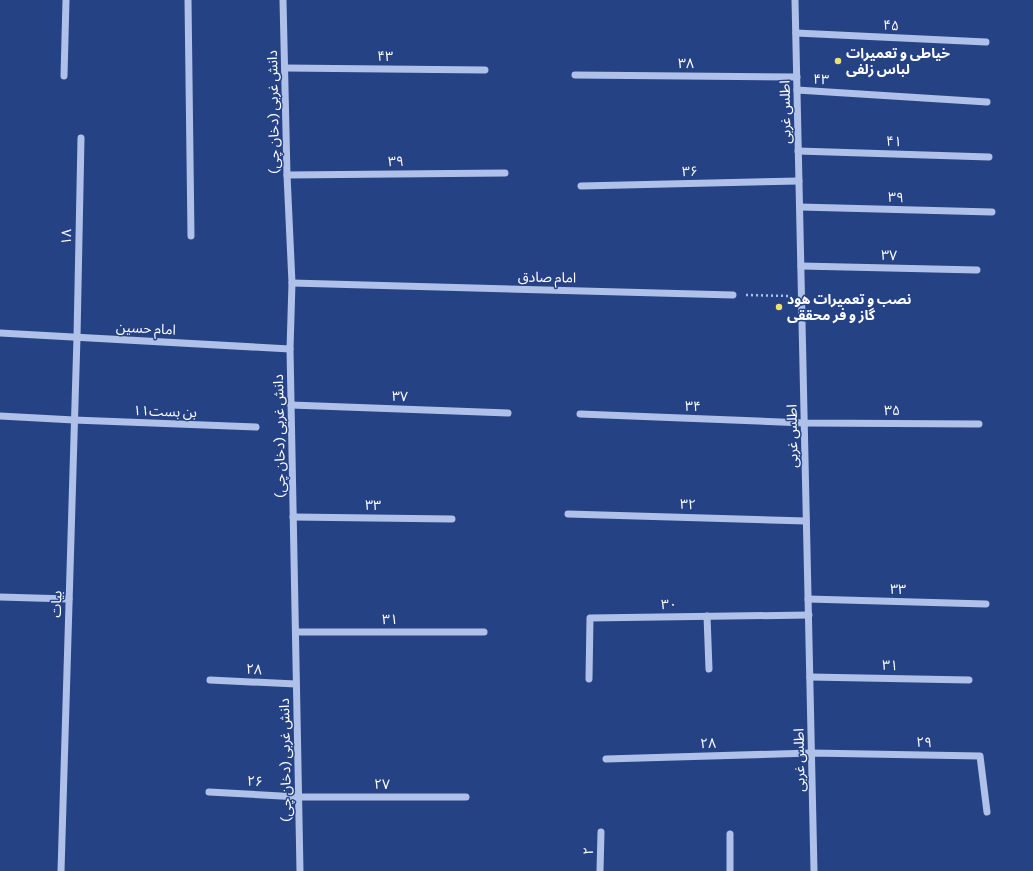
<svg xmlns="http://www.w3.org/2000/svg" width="1033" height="871" viewBox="0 0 1033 871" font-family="Commissioner,'Noto Sans Arabic',sans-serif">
<rect width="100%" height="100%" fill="#254285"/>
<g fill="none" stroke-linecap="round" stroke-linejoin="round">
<!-- path -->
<polyline stroke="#afc1e8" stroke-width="2.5" stroke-dasharray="2 3" stroke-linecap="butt" points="746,295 789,296"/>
<!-- minor -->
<g stroke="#afc1e8" stroke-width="7">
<polyline points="188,0 191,236"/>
<polyline points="283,0 287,175 292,283 290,349 300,871"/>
<polyline points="795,0 814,871"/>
<polyline points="796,33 986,42"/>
<polyline points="285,68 485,70"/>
<polyline points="575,75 797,77"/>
<polyline points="64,76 66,0"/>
<polyline points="797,90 987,102"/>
<polyline points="798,151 989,157"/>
<polyline points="287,175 505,173"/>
<polyline points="581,186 799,181"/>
<polyline points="800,207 992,212"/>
<polyline points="801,266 977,270"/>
<polyline points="292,283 733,295"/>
<polyline points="0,333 290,349"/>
<polyline points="291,405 508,413"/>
<polyline points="580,414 805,423 979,424"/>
<polyline points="0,416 74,420 256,427"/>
<polyline points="568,514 806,521"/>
<polyline points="293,517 452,519"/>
<polyline points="0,597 69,599"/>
<polyline points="808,599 986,604"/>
<polyline points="707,616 709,669"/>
<polyline points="296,632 484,632"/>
<polyline points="810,677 969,680"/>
<polyline points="589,679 590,618 809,615"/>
<polyline points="210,680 296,684"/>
<polyline points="606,759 811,753 980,756 987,812"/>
<polyline points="209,792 299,797 466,797"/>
<polyline points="730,834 730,871"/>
<polyline points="61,871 77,337 81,138"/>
<polyline points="600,871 601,832"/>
</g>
</g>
<!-- markers -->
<g fill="#f2df72" stroke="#254285" stroke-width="1.5">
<circle cx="838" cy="61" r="4"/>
<circle cx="779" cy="307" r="4"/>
</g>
<g text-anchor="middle" stroke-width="3" stroke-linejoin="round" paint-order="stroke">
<!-- street labels -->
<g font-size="14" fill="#fff" stroke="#254285">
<text transform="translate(891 25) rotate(3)" y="5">۴۵</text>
<text transform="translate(385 56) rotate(1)" y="5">۴۳</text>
<text x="686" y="68">۳۸</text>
<text transform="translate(821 79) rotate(4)" y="5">۴۳</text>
<text transform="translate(273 112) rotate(-91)" y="5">دانش غربی (دخان چی)</text>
<text transform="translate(785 112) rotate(-91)" y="5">اطلس غربی</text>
<text transform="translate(894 141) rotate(2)" y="5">۴۱</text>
<text transform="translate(396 161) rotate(-1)" y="5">۳۹</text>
<text transform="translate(690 171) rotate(-1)" y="5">۳۶</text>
<text transform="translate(896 197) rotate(2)" y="5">۳۹</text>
<text transform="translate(66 237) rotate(-89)" y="5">۱۸</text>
<text transform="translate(889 255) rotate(1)" y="5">۳۷</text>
<text transform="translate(547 277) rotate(1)" y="5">امام صادق</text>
<text transform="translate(146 328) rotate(3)" y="5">امام حسین</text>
<text transform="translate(400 396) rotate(2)" y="5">۳۷</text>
<text transform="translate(693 406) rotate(2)" y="5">۳۴</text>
<text x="892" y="415">۳۵</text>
<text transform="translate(165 411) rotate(2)" y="5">بن بست۱۱</text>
<text transform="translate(279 436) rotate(-91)" y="5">دانش غربی (دخان چی)</text>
<text transform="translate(792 436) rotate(-91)" y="5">اطلس غربی</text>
<text transform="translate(688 504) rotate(2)" y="5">۳۲</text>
<text transform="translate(373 505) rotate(1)" y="5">۳۳</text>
<text transform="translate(898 589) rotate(1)" y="5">۳۳</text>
<text transform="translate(56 604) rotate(-88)" y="5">بیات</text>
<text transform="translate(669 604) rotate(-1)" y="5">۳۰</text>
<text x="390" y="624">۳۱</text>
<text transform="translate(890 665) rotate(1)" y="5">۳۱</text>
<text transform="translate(254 669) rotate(3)" y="5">۲۸</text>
<text transform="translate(924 742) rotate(1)" y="5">۲۹</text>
<text transform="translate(708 743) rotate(-2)" y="5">۲۸</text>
<text transform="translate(285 760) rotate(-91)" y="5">دانش غربی (دخان چی)</text>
<text transform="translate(799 760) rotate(-91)" y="5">اطلس غربی</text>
<text transform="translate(255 781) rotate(3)" y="5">۲۶</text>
<text x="382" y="789">۲۷</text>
<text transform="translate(588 851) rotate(-89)" y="5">۲</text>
</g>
<!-- poi labels -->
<g font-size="14" font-weight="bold" fill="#fff" stroke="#254285" text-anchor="start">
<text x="846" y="58">خیاطی و تعمیرات<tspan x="846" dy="16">لباس زلفی</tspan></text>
<text x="787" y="304">نصب و تعمیرات هود<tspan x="787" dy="16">گاز و فر محققی</tspan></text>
</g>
</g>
</svg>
